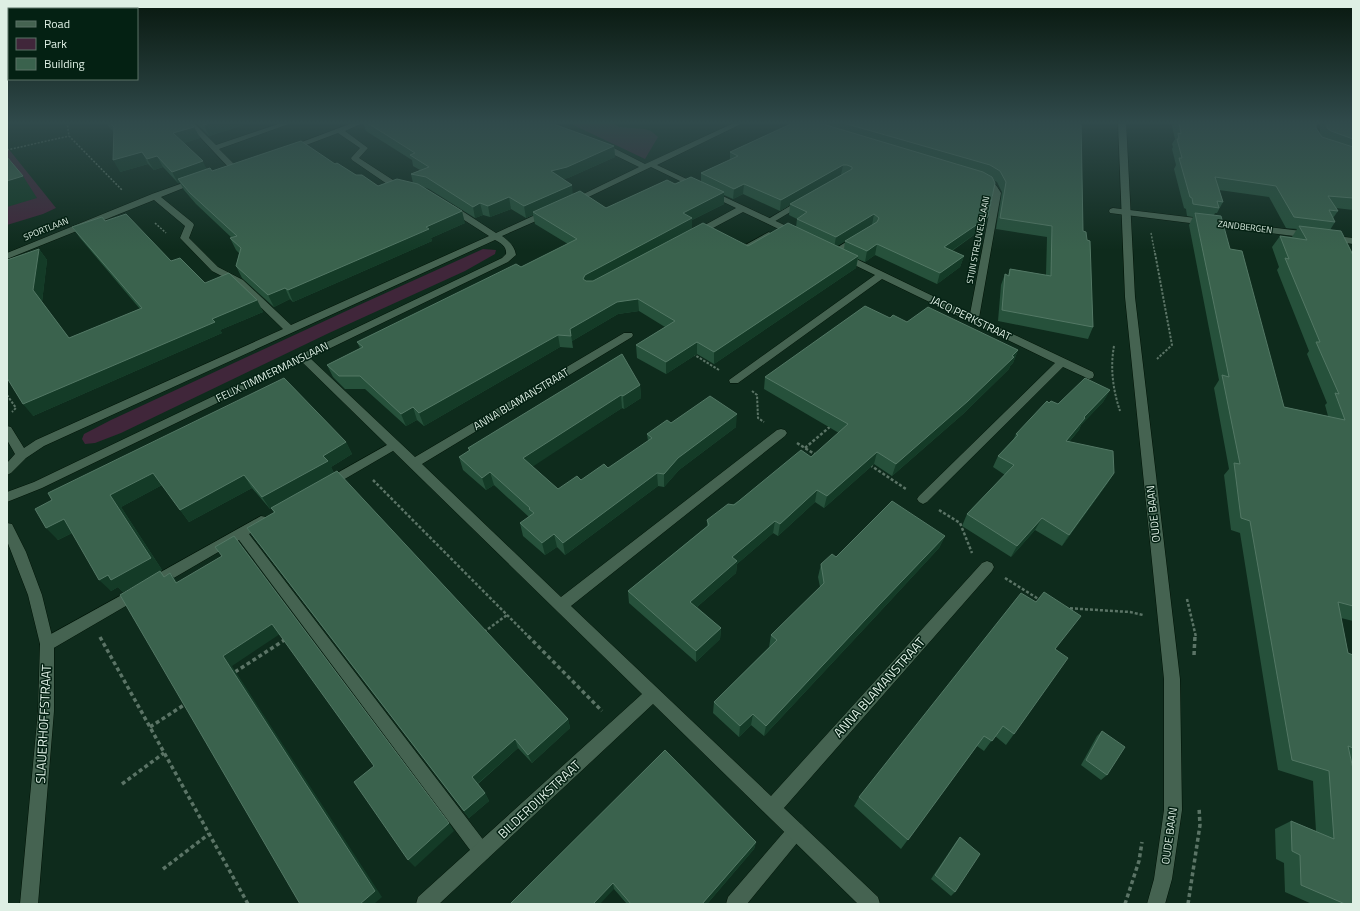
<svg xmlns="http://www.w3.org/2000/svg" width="1360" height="911" viewBox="0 0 1360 911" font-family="'Titillium Web',sans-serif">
<rect width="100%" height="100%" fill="#0e2b1c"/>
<!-- green -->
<g fill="#40263a">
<polygon points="567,122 612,122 619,127 645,129 651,131 658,137 645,159"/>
<polygon points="7,147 56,208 43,214 7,225"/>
<polygon points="483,249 496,250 495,254 465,271 329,333 121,433 95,443 85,444 82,439 84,434 111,420 357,306"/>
</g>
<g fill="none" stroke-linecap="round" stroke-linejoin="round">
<defs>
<g id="service">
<polygon points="800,200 806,200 807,202 772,223 769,224 765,221"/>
<polygon points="769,232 773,235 772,237 747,250 741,250 740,248"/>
<polygon points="859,234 862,235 863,237 862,239 837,254 834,255 830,252"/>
<polygon points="394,441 398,442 400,445 398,448 331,487 327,489 323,487 321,484 323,481"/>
<polygon points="261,516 266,517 267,521 266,525 249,534 488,846 491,852 488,858 482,861 476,858 239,540 160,586 155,588 150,586 148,582 150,578"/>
<polygon points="138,586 143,588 145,592 143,596 52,649 47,651 42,649 40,644 42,639"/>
<polygon points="796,822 802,825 805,831 802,837 747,904 726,904 728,897 790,825"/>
</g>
<g id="minor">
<polygon points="186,122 193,122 216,145 284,122 294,122 219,149 238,168 234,170 231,170"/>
<polygon points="355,122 365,122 345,131 368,148 359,158 396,182 407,185 407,189 390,186 352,160 351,158 360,148 338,133 293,150 290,150 286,148"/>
<polygon points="736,122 745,122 657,165 799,232 800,234 799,236 793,236 743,212 698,236 692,236 691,234 692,232 736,208 651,167 576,203 573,203 569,201 639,167 598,147 598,143 604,143 645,164"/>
<path d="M978 176C989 175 997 185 1001 193L979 318 1093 372 1094 375 1093 378 1089 379 1063 367 927 502 923 504 919 502 917 499 919 496 1055 363 882 279 738 383H730L729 380 875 275 840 258 838 256 840 254H846L970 314 993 193 990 186 978 180Z"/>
<path d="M194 179H197L201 181 161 197 193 223 194 225 189 238 218 267 243 280 291 325 489 236 447 209 446 207 447 205H453L496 233 546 210H552L553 212 552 214 502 236C509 241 515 247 516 255L508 262 310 358 415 457 624 333H632L633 335 632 337 422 464 561 597 777 430 781 429 785 430 787 433 785 436 571 606 771 796 982 563 987 561 992 563 994 567 992 571 784 808 878 897 880 904H858L653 704 439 904H416L418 897 642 694 302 362 42 488 7 502V492L34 482 502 258 506 254C507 247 501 243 495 240L44 446 26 458 11 473 7 475V463L15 454 7 440V426L11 427 24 448 36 440 283 329 237 284 212 271 180 238 185 226 154 200 7 259V253L152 194Z"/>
<polygon points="1113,208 1310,232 1314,235 1310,238 1110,213 1109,211 1110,209"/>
<polygon points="1328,235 1353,238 1353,244 1325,240 1324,238"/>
<polygon points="7,523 12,524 26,552 42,595 54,644 54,711 38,904 20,904 38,711 40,644 28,595 7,541"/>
</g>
<polygon id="tertiary" points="1118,122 1126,122 1135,297 1180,679 1182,810 1172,879 1165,904 1147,904 1154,879 1164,810 1164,679 1125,297"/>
</defs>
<!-- service casing -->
<use href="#service" stroke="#001306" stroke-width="1"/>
<!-- minor casing -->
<use href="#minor" stroke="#001306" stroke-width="1"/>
<!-- tertiary casing -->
<use href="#tertiary" stroke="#001306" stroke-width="1"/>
<!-- path-far3 -->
<g stroke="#5b7466" stroke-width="1.5" stroke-dasharray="2 1.5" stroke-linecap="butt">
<polyline points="67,122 69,136 122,190"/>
<polyline points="7,150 69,136"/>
<polyline points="155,223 166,233"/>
<polyline points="1151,233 1155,254"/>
</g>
<!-- path-far2 -->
<g stroke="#5b7466" stroke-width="2" stroke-dasharray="2.5 1.5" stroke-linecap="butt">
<polyline points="1155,253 1172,345 1157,359"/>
<path d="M1114 346C1110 368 1113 390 1120 411"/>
<polyline points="693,354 719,370"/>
<polyline points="752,391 757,395 758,418 764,422"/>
<polyline points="7,395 16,408 12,412"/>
</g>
<!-- path-far1 -->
<g stroke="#5b7466" stroke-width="2.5" stroke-dasharray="3 2" stroke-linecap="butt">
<polyline points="797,443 816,455"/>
<polyline points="805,448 832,425"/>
<polyline points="870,465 906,489"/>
<polyline points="373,480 529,637"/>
<polyline points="939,510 960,523 972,553"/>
<polyline points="1005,578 1040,600"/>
<polyline points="1187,599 1196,637"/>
<polyline points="1065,608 1130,612 1143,615"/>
<polyline points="484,632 507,615"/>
</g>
<!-- path -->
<g stroke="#5b7466" stroke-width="3.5" stroke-dasharray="4 3" stroke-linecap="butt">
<polyline points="528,636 602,711"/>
<polyline points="100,637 248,904"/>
<polyline points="1194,655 1195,636"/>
<polyline points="235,672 286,639"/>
<polyline points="150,727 187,703"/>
<polyline points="122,784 164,753"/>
<polyline points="163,869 209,834"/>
<polyline points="1125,904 1139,861 1142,842"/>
<polyline points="1188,904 1200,825 1199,807"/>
</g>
<!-- service -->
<use href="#service" fill="#456351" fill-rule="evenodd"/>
<!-- minor -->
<use href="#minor" fill="#456351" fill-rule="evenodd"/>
<!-- tertiary -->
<use href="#tertiary" fill="#456351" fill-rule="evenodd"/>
</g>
<!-- wall -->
<g fill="#26513b" fill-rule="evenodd">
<path d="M106 122H189L194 127 200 138 184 143 207 169 212 171 335 164 378 186 413 183 411 174 420 170 413 166 412 160 366 131 363 122H567L561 124 551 123 614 146 615 157 568 178 563 179 573 194 606 208 675 184 701 181V173L730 160V152L789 125V122H1081L1083 231 1093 327 1088 339 998 321 1001 285 1005 274 1008 275 1010 269 1046 275 1047 237 996 229 1002 192 997 182 993 180 985 227 952 251 964 256 960 267 937 284 875 255 865 262 858 259 856 268 714 364 697 354 666 374 637 358 636 345 665 327 639 311 618 314 572 341 573 348 560 347 424 426 417 420 406 426 365 389H345L333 377 327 365 360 348 357 342 521 267 568 244 535 224 533 215 526 218 511 209 490 217 483 215 475 218 429 189 424 187 465 223 431 238 432 241 293 302 290 299 274 307 242 278 236 266 239 253 236 250 230 238H232L196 204 184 190 180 183H178L163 167 154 170 148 164 120 172 114 132 109 127ZM743 194 780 211 790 205 789 215 797 219 796 227 748 246 692 229V220L724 204V195L733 199ZM871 225 845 241 844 249 837 246Z"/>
<polygon points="195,122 253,122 209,136"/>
<path d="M1171 122H1316V128L1320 134V122H1353V210L1336 208 1338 211 1333 218 1335 222 1330 230 1353 255V621L1341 618 1348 653 1353 655V763L1351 762 1353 904H1312L1285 892 1284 863 1276 859 1275 829 1291 821 1316 831 1313 781 1278 770 1240 533 1231 530 1224 475 1229 469 1214 388 1219 380 1189 225 1193 217 1187 216 1186 209 1184 208 1174 169 1176 165 1172 149 1173 147 1172 144 1175 139ZM1219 190 1269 197 1286 228 1297 229 1292 237 1280 236 1272 247 1279 267 1277 270 1309 351 1307 354 1327 403 1325 405 1328 416 1284 407 1230 249 1214 215 1215 213H1217L1223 202Z"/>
<polygon points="105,221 171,261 205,283 257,300 263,312 220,330 222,333 33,416 39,249 47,260 42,302 69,338 140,309 80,238 72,227"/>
<polygon points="890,318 1018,350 1013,363 1010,366 1009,369 963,414 892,476 874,464 824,508 815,502 778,536 773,533 737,564 736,573 697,607 721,628 720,639 696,662 629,603 628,591 707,526 707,520 811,457 839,433 764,389 765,377"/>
<polygon points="640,385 641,398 624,409 622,408 532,466 558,489 581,480 608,468 648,441 647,434 671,423 736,427 679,470 664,487 658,486 565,555 557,547 545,555 523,536 520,523 529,517 494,485 486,490 463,470 459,457 469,451 468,448"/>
<polygon points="1110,390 1103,402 1081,425 1079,430 1069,442 1114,473 1107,484 1062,546 1035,530 1011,557 962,526 967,514 1005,475 993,467 998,456 1013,440 1016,434 1049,403 1058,404"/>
<polygon points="346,442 352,454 331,467 334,473 568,719 570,728 532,763 518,748 478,784 485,793 489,801 469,818 255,539 247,528 274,513 271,508 270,509 252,488 189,522 162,485 121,507 162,570 123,592 118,587 111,591 72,533 58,540 35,509"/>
<polygon points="945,536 939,548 876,616 764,736 751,725 739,737 713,713 714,702 769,647 771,635 820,587 818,577 821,564 836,557"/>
<polygon points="1055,650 1014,734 1006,745 995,736 984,751 977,746 901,849 854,806 859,797"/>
<polygon points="1102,731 1107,775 1101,780 1081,765 1097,736"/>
<polygon points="960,837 955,892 951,896 931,879 956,842"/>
<polygon points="756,842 754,849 707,904 627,904 614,889 510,904"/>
</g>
<!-- shaded-wall -->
<g fill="#143b27">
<polygon points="212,122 253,122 209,136 204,125"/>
<polygon points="561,122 567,122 561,124"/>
<polygon points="194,127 200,138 179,145 173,133"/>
<polygon points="614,146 615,157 568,178 553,182 551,171"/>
<polygon points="142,152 148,164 120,172 113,160"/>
<polygon points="157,156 163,167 154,170 147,159"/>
<polygon points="203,161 208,173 178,179 180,183 178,183 172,172"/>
<polygon points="843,165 841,175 780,211 781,200"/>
<polygon points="23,176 37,198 7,207 7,181"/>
<polygon points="744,184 743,194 733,199 734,189"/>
<polygon points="572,185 573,196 533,212 533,215 526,218 524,206"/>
<polygon points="724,192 724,204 692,220 692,230 586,287 583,279 585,275 683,213"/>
<polygon points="509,197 511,209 490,217 488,206"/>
<polygon points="480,203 483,215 475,218 473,207"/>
<polygon points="462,211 465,223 431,238 432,241 293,302 288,290"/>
<polygon points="874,214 872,225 834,248 836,237"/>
<polygon points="988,217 985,227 941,258 944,247"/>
<polygon points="877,244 875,255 865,262 867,251"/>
<polygon points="39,249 47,260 42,302 33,290"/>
<polygon points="858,256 856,268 714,364 714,352"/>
<polygon points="964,256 960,267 937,284 940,273"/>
<polygon points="285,288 290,299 274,307 268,295"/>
<polygon points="638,299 639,311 618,314 572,341 570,329 617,302"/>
<polygon points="257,300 263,312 220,330 222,333 33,416 23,404 212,319"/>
<polygon points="558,335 560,347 424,426 419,413"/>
<polygon points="697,342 697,354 666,374 666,362"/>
<polygon points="1018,350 1013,363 1010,366 1009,369 963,414 892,476 896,464"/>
<polygon points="640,385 641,398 624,409 623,396"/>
<polygon points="1110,390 1103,402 1081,425 1079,430 1059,453 1066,441 1084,417"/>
<polygon points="621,395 622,408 526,471 523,458"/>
<polygon points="413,407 417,420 406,426 401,414"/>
<polygon points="737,414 736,427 679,470 664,487 664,474 678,458"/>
<polygon points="346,442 352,454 331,467 334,473 270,509 262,497 323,456"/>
<polygon points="877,452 874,464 824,508 827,496"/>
<polygon points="490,472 494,485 486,490 482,478"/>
<polygon points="153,473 162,485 121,507 162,570 123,592 118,587 111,591 99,580 108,575 110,495"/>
<polygon points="657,473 658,486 565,555 563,543"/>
<polygon points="1114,473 1107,484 1062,546 1069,535"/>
<polygon points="244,475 252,488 189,522 180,510"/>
<polygon points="817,490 815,502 778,536 780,524"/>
<polygon points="1042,518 1035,530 1011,557 1017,546"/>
<polygon points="64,519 76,531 58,540 46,528"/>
<polygon points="775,521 773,533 737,564 736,573 690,613 690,602 732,557"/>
<polygon points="554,534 557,547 545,555 542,543"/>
<polygon points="945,536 939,548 876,616 764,736 766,726 880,604"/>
<polygon points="170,573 179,584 176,583"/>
<polygon points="272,624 280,634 232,666 382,897 374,904 360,904 223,656"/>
<polygon points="721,628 720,639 696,662 696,651"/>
<polygon points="753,714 751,725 739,737 740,726"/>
<polygon points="568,719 570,728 532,763 528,755"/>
<polygon points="515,739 518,748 476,785 472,777"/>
<polygon points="485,793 489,801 469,818 464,811"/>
<polygon points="449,823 454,831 415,867 408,860"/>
<polygon points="756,842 754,849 707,904 702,904"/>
<polygon points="613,883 614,889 600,904 593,904"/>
</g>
<!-- building -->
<g fill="#3a624d" stroke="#537865">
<polygon points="109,122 189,122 194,127 173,133 203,161 172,172 157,156 147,159 142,152 113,160 114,127"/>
<polygon points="201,122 212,122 204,125"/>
<polygon points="366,122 548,122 614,146 567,167 551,171 572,185 524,206 509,197 488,206 480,203 473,207 426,177 411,174 429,167 410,155 415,153"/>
<polygon points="793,122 816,122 983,172 992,177 995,183 988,217 944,247 964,256 940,273 877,244 867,251 845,241 877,222 879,218 874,214 836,237 797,219 807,212 790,204 852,169 852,167 847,165 843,165 781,200 744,184 734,189 701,173 738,156 730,152 793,123"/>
<polygon points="840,122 1081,122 1083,231 1086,232 1087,240 1090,241 1093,327 1002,310 1005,274 1009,276 1010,269 1051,276 1052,226 1000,218 1006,182 1000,171 990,165"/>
<polygon points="1179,122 1316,122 1316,128 1322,137 1353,147 1353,198 1328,196 1338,211 1329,210 1335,222 1294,217 1276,186 1215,177 1223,202 1217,201 1219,208 1193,204 1192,198 1190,197 1179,158 1182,158 1177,139 1179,139 1178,133 1181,134"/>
<polygon points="1327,122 1353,122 1353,139 1331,131 1327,128"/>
<polygon points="301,141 335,164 337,163 356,175 362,175 378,186 397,179 418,184 462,211 426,227 429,229 288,290 285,288 268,295 236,266 241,248 230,238 237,236 190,193 178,179 210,168 212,171"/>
<polygon points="7,157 23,176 7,181"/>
<polygon points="691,177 724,192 683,213 692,218 585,275 583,279 586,281 593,281 703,223 748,246 788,223 858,256 714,352 697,342 666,362 636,345 675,321 638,299 617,302 570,329 571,336 558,335 419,413 413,407 401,414 360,376 339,376 327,365 363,347 357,342 516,264 521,267 577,239 533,212 580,191 606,208 667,180 675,184"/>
<polygon points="1195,213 1221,216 1230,249 1242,251 1284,407 1345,420 1335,393 1339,394 1316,342 1320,342 1285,258 1289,259 1280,236 1307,240 1299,226 1341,231 1353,255 1353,606 1338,602 1348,653 1353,655 1353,748 1348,746 1353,769 1353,904 1345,904 1301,885 1300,855 1292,851 1291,821 1334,839 1329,771 1292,760 1250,521 1241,518 1234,463 1240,464 1222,375 1229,377"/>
<polygon points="126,214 171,261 180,258 205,283 229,273 257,300 212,319 215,322 23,404 7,378 7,260 39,249 33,290 69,338 142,308 72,227 102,217 105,221"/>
<polygon points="865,306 890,318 893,315 907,322 928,307 1018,350 1012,356 1014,357 968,401 896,464 877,452 827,496 817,490 780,524 775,521 732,557 737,561 690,602 721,628 696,651 628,591 709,525 707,520 728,504 734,505 801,450 811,457 848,424 765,377"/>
<polygon points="622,354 640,385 623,396 621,395 523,458 558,489 577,476 581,480 604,464 608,468 652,438 647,434 667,420 671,423 710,396 737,414 678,458 664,474 657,473 563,543 554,534 542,543 520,523 534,513 529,509 530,508 490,472 482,478 459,457 470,450 468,448"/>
<polygon points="284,378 346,442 323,456 328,461 262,497 244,475 180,510 153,473 110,495 151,558 111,580 108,575 99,580 64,519 46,528 35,509 52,500 48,493"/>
<polygon points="1085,378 1110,390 1084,417 1085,418 1066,441 1113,451 1114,473 1069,535 1042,518 1017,546 967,514 1014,465 998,456 1018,435 1016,434 1047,401 1049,403 1051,401 1058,404"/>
<polygon points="337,471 568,719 528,755 515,739 472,777 485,793 464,811 247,528 275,512 271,508"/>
<polygon points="892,501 945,536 880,604 766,726 753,714 740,726 714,702 777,640 771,635 824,583 821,564 832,554 836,557"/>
<polygon points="234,536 449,823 408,860 354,782 374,766 272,624 223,656 375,891 360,904 300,904 120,595 160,571 164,577 170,573 176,583 222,556 215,547"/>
<polygon points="1044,592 1081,616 1055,649 1068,658 1014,734 1003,726 992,741 984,736 908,840 859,797 1021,593 1036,602"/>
<polygon points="1102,731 1125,747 1107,775 1086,760"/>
<polygon points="665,750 756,842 702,904 631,904 613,883 593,904 510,904"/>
<polygon points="960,837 980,854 955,892 935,875"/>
</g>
<!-- sky -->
<linearGradient id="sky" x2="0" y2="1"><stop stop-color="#08180f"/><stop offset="0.49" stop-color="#304a4b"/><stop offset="1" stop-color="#304a4b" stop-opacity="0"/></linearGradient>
<rect width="1360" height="250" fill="url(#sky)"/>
<g text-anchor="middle" stroke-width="3" stroke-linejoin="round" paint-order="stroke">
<!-- far-street labels -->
<g font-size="9" fill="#deefe4" stroke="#042113">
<text transform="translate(1245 227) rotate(7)" y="3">ZANDBERGEN</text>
<text transform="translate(46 229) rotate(-22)" y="3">SPORTLAAN</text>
<text transform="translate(978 240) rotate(-79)" y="3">STIJN STREUVELSLAAN</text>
</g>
<!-- street labels -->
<g font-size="11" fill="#deefe4" stroke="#042113">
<text transform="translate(971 318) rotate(26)" y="4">JACQ PERKSTRAAT</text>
<text transform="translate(272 372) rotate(-26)" y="4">FELIX TIMMERMANSLAAN</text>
<text transform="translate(521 399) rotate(-31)" y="4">ANNA BLAMANSTRAAT</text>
<text transform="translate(1153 514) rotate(-96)" y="4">OUDE BAAN</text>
<text transform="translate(1169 836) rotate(-82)" y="4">OUDE BAAN</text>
</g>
<!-- near-street labels -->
<g font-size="13" fill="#deefe4" stroke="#042113">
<text transform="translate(879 687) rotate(-48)" y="5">ANNA BLAMANSTRAAT</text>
<text transform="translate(43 724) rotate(-87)" y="5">SLAUERHOFFSTRAAT</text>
<text transform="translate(539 799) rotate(-43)" y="5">BILDERDIJKSTRAAT</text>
</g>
</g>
<!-- border -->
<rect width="1360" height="911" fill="none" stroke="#deefe4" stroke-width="16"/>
<!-- legend -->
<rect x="8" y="8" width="130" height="72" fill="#042113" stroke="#5b7367"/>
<rect x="16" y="21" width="20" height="6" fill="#456351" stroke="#5b7367"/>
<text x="44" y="28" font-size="12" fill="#deefe4">Road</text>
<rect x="16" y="38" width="20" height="12" fill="#40263a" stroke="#5b7367"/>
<text x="44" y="48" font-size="12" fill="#deefe4">Park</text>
<rect x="16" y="58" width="20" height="12" fill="#3a624d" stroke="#5b7367"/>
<text x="44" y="68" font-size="12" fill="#deefe4">Building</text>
</svg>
